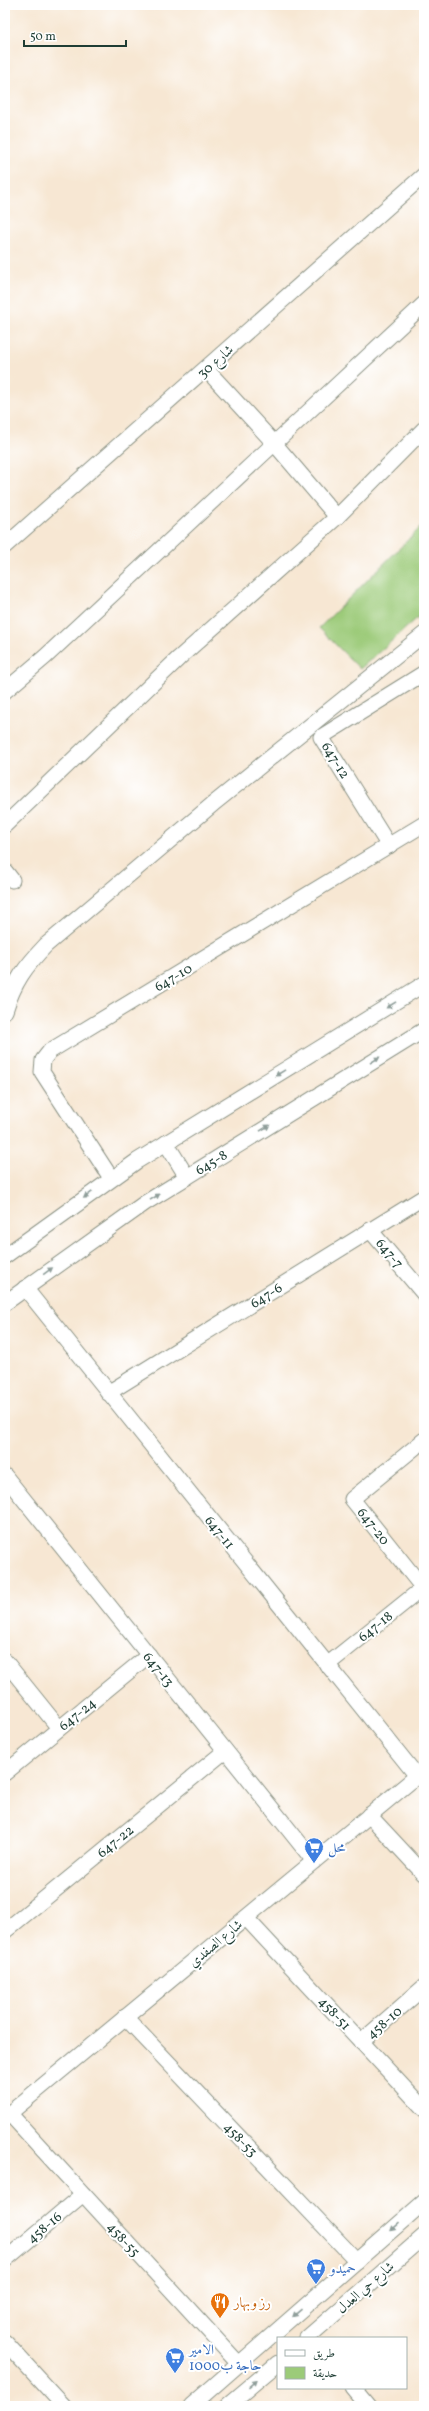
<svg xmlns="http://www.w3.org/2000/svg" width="429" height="2411" viewBox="0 0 429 2411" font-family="Vollkorn,Amiri,serif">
<rect width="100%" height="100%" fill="#fff"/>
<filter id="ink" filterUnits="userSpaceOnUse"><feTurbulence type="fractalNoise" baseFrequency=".025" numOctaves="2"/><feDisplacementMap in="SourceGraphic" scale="8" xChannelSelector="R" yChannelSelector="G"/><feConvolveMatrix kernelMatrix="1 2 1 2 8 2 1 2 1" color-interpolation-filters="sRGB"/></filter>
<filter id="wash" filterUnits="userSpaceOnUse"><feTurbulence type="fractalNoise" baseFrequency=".012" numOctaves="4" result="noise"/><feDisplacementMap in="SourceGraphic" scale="16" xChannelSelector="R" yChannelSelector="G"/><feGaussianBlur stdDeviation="0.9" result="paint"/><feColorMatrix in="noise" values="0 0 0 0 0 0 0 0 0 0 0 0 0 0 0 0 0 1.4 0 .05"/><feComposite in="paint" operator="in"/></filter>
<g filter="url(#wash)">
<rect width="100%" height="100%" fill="#f7e7d3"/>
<!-- green -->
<polygon fill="#9ccb79" stroke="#5e8456" points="424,524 424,612 360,669 319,628"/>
</g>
<g filter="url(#ink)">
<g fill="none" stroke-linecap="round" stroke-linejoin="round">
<defs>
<g id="minor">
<polyline points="206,369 274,443 337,517"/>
<polyline points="5,546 424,175"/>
<polyline points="5,691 45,657 424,304"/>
<polyline points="5,825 179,658 337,517 424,429"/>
<polyline points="389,846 321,737 424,673"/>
<polyline points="5,871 12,880"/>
<path d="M5 1011C14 982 25 967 46 945L213 804 424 634"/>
<polyline points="166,1143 187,1177"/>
<polyline points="111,1178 42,1072 43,1060 50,1051 424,824"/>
<polyline points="370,1230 424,1294"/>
<polyline points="5,1256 137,1161 424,984"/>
<polyline points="25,1288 417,1776"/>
<polyline points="5,1303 145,1203 424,1030"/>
<polyline points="108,1393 424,1197"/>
<polyline points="5,1476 314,1861"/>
<polyline points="423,1588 352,1499 424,1440"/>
<polyline points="5,1661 59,1728"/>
<polyline points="327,1665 424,1587"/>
<polyline points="5,1773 149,1655"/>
<polyline points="369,1815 424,1874"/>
<polyline points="246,1918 424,2109"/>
<polyline points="5,1931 225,1751"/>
<polyline points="125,2017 357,2261"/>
<polyline points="361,2042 424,1987"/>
<polyline points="9,2113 239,2364"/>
<polyline points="5,2117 423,1771"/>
<polyline points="5,2260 83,2194"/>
<polyline points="307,2338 424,2236"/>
<polyline points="5,2342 64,2406"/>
<polyline points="353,2388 368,2406"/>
<polyline points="191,2406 424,2202"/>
<polyline points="227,2406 278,2363"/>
</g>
</defs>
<!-- minor casing -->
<use href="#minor" stroke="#8b9284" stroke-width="17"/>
<!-- minor -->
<use href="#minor" stroke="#fff" stroke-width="15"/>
</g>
<!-- one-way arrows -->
<defs><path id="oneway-solid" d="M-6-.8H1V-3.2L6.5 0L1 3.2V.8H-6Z"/></defs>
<g fill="#8f9e9a">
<use href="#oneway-solid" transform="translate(391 1005) rotate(148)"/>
<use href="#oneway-solid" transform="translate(375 1060) rotate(-32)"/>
<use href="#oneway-solid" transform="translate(280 1073) rotate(148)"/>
<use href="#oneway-solid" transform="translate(265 1128) rotate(-32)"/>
<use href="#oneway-solid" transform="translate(88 1195) rotate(144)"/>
<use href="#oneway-solid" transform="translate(155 1197) rotate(-32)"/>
<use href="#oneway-solid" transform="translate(48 1271) rotate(-36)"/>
<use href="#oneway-solid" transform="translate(395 2227) rotate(139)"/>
<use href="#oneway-solid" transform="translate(297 2313) rotate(139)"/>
<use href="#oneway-solid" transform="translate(253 2384) rotate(-41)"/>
</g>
</g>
<!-- icons -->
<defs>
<symbol id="supermarket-pin" viewBox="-11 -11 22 30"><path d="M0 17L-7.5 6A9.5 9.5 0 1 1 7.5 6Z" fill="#3f7fe0" stroke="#fff"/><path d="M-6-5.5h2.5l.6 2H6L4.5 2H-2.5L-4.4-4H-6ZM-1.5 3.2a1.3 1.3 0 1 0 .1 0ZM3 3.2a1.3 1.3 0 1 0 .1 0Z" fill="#fff"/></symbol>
<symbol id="restaurant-pin" viewBox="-11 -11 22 30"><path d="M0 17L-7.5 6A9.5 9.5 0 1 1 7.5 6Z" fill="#e8710a" stroke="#fff"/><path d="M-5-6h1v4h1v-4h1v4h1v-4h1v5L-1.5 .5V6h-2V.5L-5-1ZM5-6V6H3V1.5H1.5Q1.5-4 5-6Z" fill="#fff"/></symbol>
</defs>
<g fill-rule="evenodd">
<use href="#supermarket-pin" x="303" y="1836" width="22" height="30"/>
<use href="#supermarket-pin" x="305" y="2257" width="22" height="30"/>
<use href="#restaurant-pin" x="209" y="2291" width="22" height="30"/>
<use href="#supermarket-pin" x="164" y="2346" width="22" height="30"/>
</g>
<g text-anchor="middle" stroke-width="4" stroke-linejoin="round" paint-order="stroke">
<!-- street labels -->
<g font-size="14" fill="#1f3d34" stroke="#fff">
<text transform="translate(215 361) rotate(-41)" y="5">شارع 30</text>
<text transform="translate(336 760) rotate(58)" y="5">647-12</text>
<text transform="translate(173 977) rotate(-31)" y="5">647-10</text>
<text transform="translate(211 1162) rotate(-32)" y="5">645-8</text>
<text transform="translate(390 1253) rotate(50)" y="5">647-7</text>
<text transform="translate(266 1295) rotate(-32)" y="5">647-6</text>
<text transform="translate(374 1526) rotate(52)" y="5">647-20</text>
<text transform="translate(220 1532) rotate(51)" y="5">647-11</text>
<text transform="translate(375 1626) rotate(-39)" y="5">647-18</text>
<text transform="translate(159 1669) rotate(51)" y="5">647-13</text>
<text transform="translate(77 1714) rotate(-39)" y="5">647-24</text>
<text transform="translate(115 1841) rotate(-39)" y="5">647-22</text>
<text transform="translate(215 1943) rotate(-40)" y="5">شارع الصفدي</text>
<text transform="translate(335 2013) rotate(47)" y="5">458-51</text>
<text transform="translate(384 2022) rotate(-41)" y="5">458-10</text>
<text transform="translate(241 2139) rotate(46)" y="5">458-53</text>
<text transform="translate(44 2227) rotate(-40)" y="5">458-16</text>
<text transform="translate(124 2239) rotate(48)" y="5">458-55</text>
<text transform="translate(365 2287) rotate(-41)" y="5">شارع حي العدل</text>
</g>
<!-- shop labels -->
<g font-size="14" fill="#366cbe" stroke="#fff" text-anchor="start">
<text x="328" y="1852">محل</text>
<text x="330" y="2273">حميدو</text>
<text x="189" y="2354">الامير<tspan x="189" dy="16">حاجة ب1000</tspan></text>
</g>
<!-- food labels -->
<g font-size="14" fill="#c56008" stroke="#fff" text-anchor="start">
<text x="234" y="2307">رز وبهار</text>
</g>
</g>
<!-- margin -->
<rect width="429" height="2411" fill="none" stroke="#fff" stroke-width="20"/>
<!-- legend -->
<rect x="277" y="2337" width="130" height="52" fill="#ffffff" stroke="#a5b1ae"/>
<rect x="285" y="2350" width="20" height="6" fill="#ffffff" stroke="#a5b1ae"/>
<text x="313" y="2357" font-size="12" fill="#1f3d34">طريق</text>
<rect x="285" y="2367" width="20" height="12" fill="#9ccb79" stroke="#a5b1ae"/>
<text x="313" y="2377" font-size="12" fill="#1f3d34">حديقة</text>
<!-- scale -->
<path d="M24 40v6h102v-6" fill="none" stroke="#1f3d34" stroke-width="2"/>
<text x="30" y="40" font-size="12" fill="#1f3d34" stroke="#ffffff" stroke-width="3" paint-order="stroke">50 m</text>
</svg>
